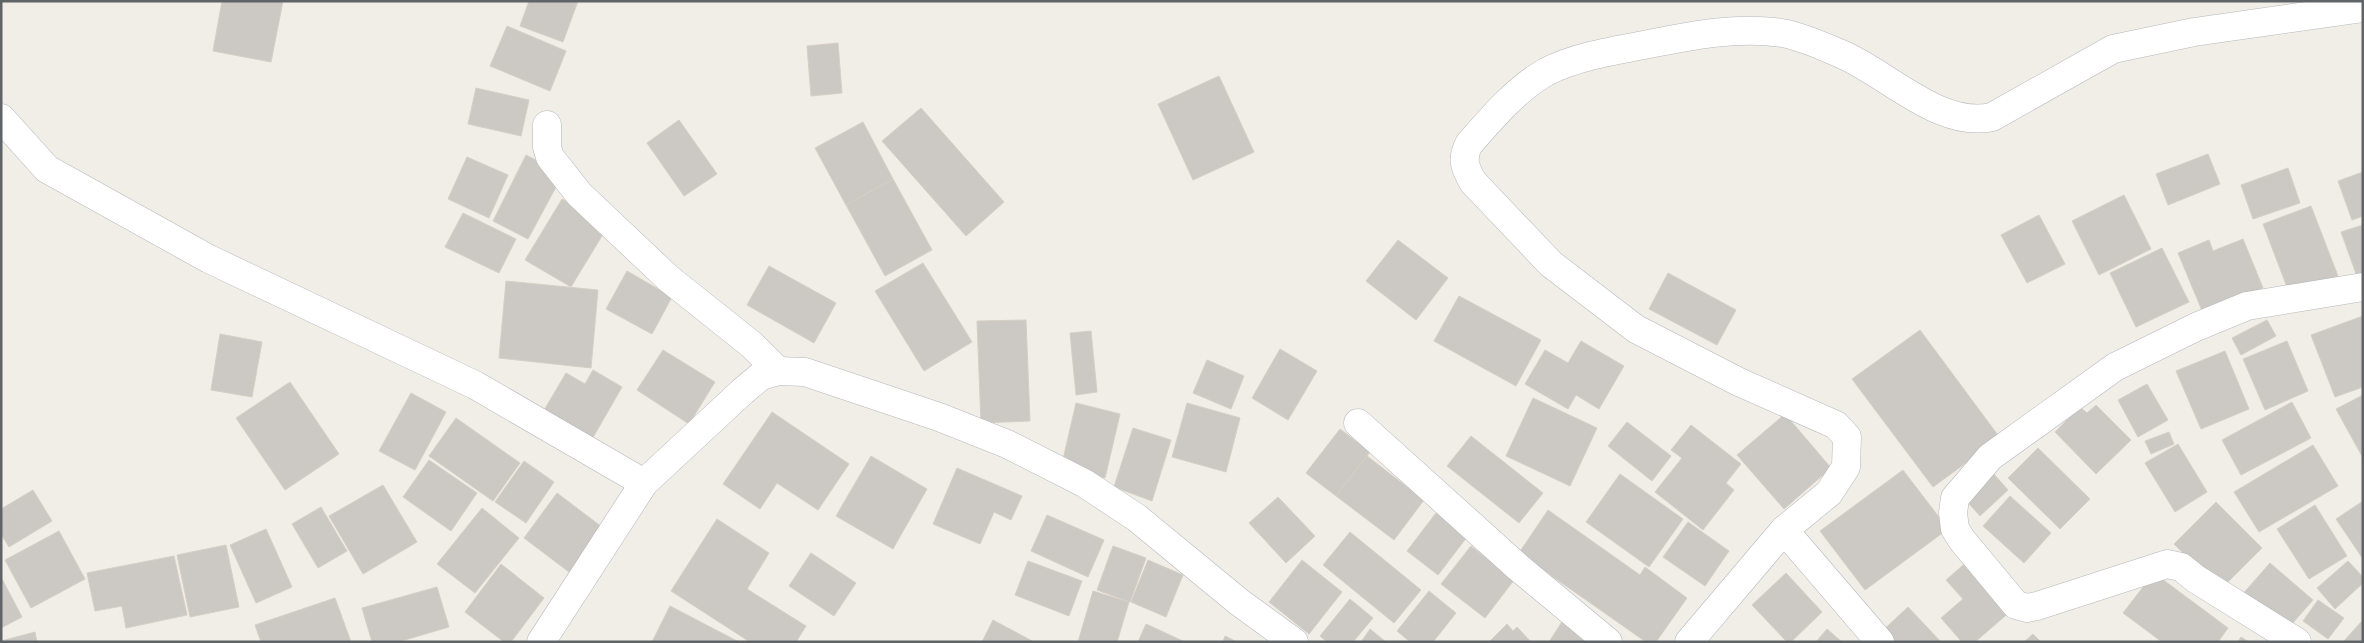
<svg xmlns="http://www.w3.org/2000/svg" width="2364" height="643" viewBox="0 0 2364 643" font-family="Cabin,sans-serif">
<rect width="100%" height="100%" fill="#f1ede7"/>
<!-- building -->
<g fill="#ccc8c3" stroke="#d6cfc5">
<polygon points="222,1 283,1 271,62 213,51"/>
<polygon points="529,1 578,1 563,42 520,26"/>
<polygon points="507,26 566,51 550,91 490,66"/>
<polygon points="838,43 842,93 811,96 807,46"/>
<polygon points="1219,76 1254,152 1193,180 1158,104"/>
<polygon points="476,88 529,100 521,136 468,124"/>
<polygon points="921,108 1004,202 966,236 882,141"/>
<polygon points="679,120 717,174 684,196 647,143"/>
<polygon points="863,122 893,179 846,205 815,148"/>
<polygon points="2208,154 2220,184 2168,205 2156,174"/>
<polygon points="526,155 563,174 528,239 493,221"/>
<polygon points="467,157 508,175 489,218 448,199"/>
<polygon points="2288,168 2300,203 2253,219 2241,185"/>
<polygon points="2363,172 2363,216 2352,220 2338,181"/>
<polygon points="893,179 932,250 885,276 846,205"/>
<polygon points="2124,195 2151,249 2099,275 2072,221"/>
<polygon points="562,199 608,226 571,287 525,260"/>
<polygon points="2311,206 2338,276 2290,295 2263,224"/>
<polygon points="463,213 516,239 499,273 445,247"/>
<polygon points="2039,215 2065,264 2027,283 2001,235"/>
<polygon points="2363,225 2363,281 2359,282 2341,232"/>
<polygon points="2243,239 2263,288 2203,313 2178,253 2209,240 2213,251"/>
<polygon points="1398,240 1448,278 1416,320 1366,281"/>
<polygon points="2162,248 2189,302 2136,327 2110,273"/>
<polygon points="923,263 972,342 924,371 875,291"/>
<polygon points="769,266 836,303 814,343 747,305"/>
<polygon points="627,271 672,297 652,334 606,309"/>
<polygon points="1668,273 1736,310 1717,345 1649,309"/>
<polygon points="506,281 598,290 591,368 499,358"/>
<polygon points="1459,296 1541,340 1516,386 1434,341"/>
<polygon points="2363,316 2363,387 2335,397 2311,335"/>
<polygon points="1026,320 1030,421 981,423 977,321"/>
<polygon points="2267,320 2276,336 2241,355 2232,338"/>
<polygon points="1920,330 2000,438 1933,487 1852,379"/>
<polygon points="1091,331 1097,392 1076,395 1070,333"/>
<polygon points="220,334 262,342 252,397 211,390"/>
<polygon points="1581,341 1624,366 1599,409 1576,395 1568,409 1525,384 1545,350 1568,363"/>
<polygon points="2287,341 2308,391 2265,410 2243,359"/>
<polygon points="1280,349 1317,371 1288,420 1252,398"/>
<polygon points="663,350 715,382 689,424 637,390"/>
<polygon points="2225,351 2249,409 2201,429 2176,371"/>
<polygon points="1207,360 1244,376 1231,409 1193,393"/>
<polygon points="593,370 622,387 591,441 543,412 566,373 585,384"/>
<polygon points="290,382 339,454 285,490 236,418"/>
<polygon points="2147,384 2168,420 2138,437 2118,400"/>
<polygon points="411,393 446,412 415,470 379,451"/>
<polygon points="2363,395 2363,458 2336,409"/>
<polygon points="1533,398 1597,428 1570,486 1506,456"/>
<polygon points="2292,402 2311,438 2241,475 2222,440"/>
<polygon points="1076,403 1120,414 1105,478 1061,468"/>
<polygon points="1187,403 1240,418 1226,472 1172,457"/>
<polygon points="2096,405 2131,440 2096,474 2055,432 2080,407 2087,413"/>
<polygon points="772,412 849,464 818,510 777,483 760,509 723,484"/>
<polygon points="1785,414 1831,468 1784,509 1737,455"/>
<polygon points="456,418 520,463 493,501 429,456"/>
<polygon points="1627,422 1671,456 1652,481 1608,446"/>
<polygon points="1691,425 1741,464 1726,483 1734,490 1703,530 1655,492 1682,458 1671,450"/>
<polygon points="1133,428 1171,440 1152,501 1114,487"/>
<polygon points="1340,429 1370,452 1336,496 1306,473"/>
<polygon points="2169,432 2174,444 2151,454 2145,441"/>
<polygon points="1471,436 1543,493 1519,523 1447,466"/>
<polygon points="2178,444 2207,492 2175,512 2145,463"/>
<polygon points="2313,445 2338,486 2259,532 2234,492"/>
<polygon points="2038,448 2090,499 2060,529 2008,478"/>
<polygon points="871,456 927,489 893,549 836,516"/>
<polygon points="1367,456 1424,500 1394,540 1336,496"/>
<polygon points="429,460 477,493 451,531 403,497"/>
<polygon points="524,461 554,482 526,523 495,502"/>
<polygon points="957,468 1022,496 1011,520 994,512 980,544 933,524"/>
<polygon points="1903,470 1948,529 1865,590 1820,531"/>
<polygon points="1992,472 2008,490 1980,516 1964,498"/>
<polygon points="1620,474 1683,519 1649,567 1586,522"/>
<polygon points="383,485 417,542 363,574 329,516"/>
<polygon points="33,490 52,521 9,547 1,534 1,509"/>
<polygon points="557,493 602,527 569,572 524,538"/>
<polygon points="2010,496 2051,533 2024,563 1983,526"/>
<polygon points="1278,497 1315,536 1286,563 1249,523"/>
<polygon points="2363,501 2363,559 2336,519"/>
<polygon points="2216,502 2262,548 2220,590 2174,544"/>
<polygon points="2315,505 2347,556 2309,579 2277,529"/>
<polygon points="321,507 347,551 318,568 292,524"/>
<polygon points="482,508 519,538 475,593 437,564"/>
<polygon points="1548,510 1640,575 1645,567 1687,598 1656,642 1646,642 1519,553"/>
<polygon points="1436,513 1467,537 1438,575 1407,551"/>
<polygon points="1047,515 1104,540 1088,577 1031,551"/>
<polygon points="717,519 769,553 747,589 806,626 796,642 750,642 671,591"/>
<polygon points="1688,522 1729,551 1705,586 1663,557"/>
<polygon points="266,529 292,587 256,603 230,545"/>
<polygon points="59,531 85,579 31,608 5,560"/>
<polygon points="1350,532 1421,590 1394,623 1323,565"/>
<polygon points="226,545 239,607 190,617 177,555"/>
<polygon points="1113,546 1146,558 1130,602 1097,590"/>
<polygon points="1471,546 1514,580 1485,618 1441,584"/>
<polygon points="811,553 856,583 834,616 789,586"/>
<polygon points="174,556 187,615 126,628 122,606 95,611 87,573"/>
<polygon points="1148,560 1183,575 1166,617 1131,602"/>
<polygon points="1302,560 1342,592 1309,634 1269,602"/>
<polygon points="1969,560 2012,610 1975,642 1962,642 1941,618 1963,599 1946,580"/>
<polygon points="1028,561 1082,581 1069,616 1015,595"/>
<polygon points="2348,561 2363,577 2363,583 2335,609 2317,588"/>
<polygon points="2270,563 2313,600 2284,633 2241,596"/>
<polygon points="501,564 544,598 511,642 504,642 465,612"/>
<polygon points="1786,573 1822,612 1791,642 1787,642 1752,605"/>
<polygon points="2154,573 2228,628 2218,642 2162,642 2123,613"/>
<polygon points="1,577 22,617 1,628"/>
<polygon points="437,587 449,627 398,642 372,642 362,608"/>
<polygon points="1093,591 1129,602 1117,642 1078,642"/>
<polygon points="1429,591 1456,613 1433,642 1410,642 1397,631"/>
<polygon points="335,598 351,642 261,642 255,625"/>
<polygon points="1350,599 1373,618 1353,642 1327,642 1320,636"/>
<polygon points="2318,600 2344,618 2328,639 2303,621"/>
<polygon points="670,606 739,642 652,642"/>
<polygon points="1908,607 1941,642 1884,642 1878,635"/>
<polygon points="1565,617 1602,642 1549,642"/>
<polygon points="993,620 1034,642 982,642"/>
<polygon points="2362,621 2363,642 2343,642"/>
<polygon points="1146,624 1185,642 1138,642"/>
<polygon points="1507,624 1513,631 1517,627 1531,642 1489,642"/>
<polygon points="1370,629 1386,642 1361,642"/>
<polygon points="1827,629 1842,642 1816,642"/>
<polygon points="35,632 37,642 1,642 1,641"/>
<polygon points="2033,634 2041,642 2024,642"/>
<polygon points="1225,636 1237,642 1223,642"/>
<polygon points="2241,637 2249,642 2238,642"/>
</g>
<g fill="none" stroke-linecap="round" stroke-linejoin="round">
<defs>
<g id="street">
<polyline points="1,118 47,169 209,259 475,385 644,483"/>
<polyline points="547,125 547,147 550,157 579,194 668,278 752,345 778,371"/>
<polyline points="1358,423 1519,568 1608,642"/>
<polyline points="1784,530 1880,642"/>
<polyline points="541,642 644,483 743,391 761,376 778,371 805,372 939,417 1007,444 1084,483 1137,518 1239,602 1294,642"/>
<path d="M1689 642 1784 530 1829 493 1846 467 1847 437 1836 425 1739 382 1636 329 1551 264 1473 182C1465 168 1461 159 1469 144 1491 119 1516 89 1546 72 1575 57 1612 51 1644 45 1689 36 1736 26 1782 33 1801 36 1822 46 1839 53 1886 72 1939 129 1992 117L2113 49 2194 32 2363 8"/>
<polyline points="2297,642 2196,579 2181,567 2167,564 2037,606 2027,608 2016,605 1962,540 1955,529 1953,513 1955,498 1990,457 2115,367 2196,327 2247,306 2363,287"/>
</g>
</defs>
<!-- street casing -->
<use href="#street" stroke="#b4b8bc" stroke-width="29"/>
<!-- street -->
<use href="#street" stroke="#fff" stroke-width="28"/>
</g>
<!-- border -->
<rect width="2364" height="643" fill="none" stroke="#5e6467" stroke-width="5"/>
</svg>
